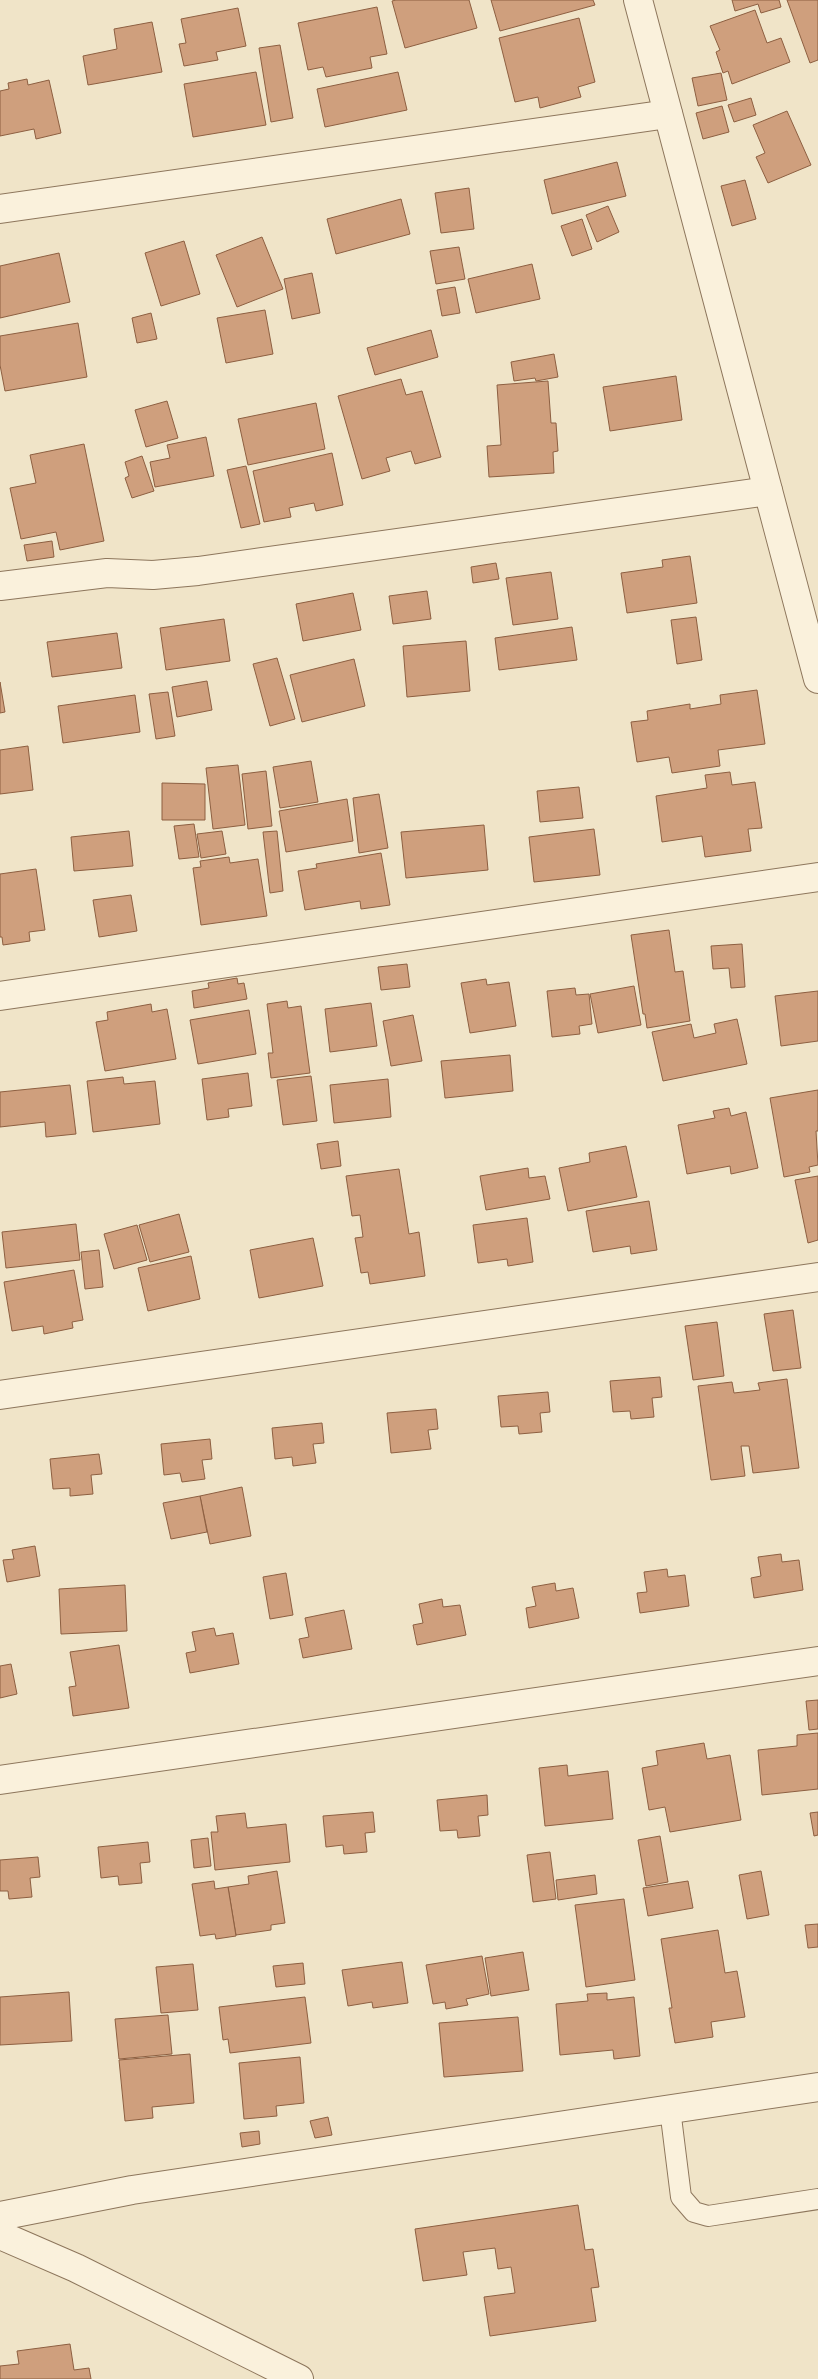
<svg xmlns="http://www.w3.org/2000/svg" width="818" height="2379" viewBox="0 0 818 2379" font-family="Bitter,serif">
<rect width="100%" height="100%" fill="#f0e4c8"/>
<!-- building -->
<g fill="#cf9f7d" stroke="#8d5f41">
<polygon points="396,0 469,0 477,28 405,48 392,1"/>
<polygon points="491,0 593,0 595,5 500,31"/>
<polygon points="732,0 779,0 781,7 761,13 758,4 735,11"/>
<polygon points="787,0 818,0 818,60 810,63"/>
<polygon points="377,7 387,54 370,57 372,68 326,77 323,67 308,70 298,23"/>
<polygon points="238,8 246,46 216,52 218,60 184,66 179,44 186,43 181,19"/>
<polygon points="755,10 767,43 781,38 790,62 732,84 728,71 723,73 716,52 720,50 710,26"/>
<polygon points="579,18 595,82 578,87 581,97 540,108 538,97 515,102 499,38"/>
<polygon points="152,22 162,72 88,85 83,56 117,49 114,29"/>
<polygon points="280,45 293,118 271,122 259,48"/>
<polygon points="256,72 266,125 193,137 184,84"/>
<polygon points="398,72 407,110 325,127 317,89"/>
<polygon points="721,73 727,100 698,106 692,78"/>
<polygon points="27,79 28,85 49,80 61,133 36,139 34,129 0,136 0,91 9,89 8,83"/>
<polygon points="751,98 756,115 734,122 728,105"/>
<polygon points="722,106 729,132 703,139 696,113"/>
<polygon points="787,111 811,165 768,183 756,157 765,153 753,125"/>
<polygon points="617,162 626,196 552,214 544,180"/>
<polygon points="745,180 756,219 732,226 721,186"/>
<polygon points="469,188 474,229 441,233 435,193"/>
<polygon points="401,199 410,234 336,254 327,219"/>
<polygon points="608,206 619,232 597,242 586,215"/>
<polygon points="582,219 592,249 572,256 561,226"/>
<polygon points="262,237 283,289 237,307 216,255"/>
<polygon points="184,241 200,294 161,306 145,253"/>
<polygon points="459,247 465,279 436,284 430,251"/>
<polygon points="59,253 70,302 0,318 0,266"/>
<polygon points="532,264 540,299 476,313 468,279"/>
<polygon points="312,273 320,313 292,319 284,279"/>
<polygon points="455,287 460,313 442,316 437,290"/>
<polygon points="265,310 273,354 226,363 217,318"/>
<polygon points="151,313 157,339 137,343 132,318"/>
<polygon points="78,323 87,377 5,391 0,365 0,336"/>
<polygon points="431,330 438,357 375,375 367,348"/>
<polygon points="554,354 558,377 536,381 535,378 514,381 511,362"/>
<polygon points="676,376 682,420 610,431 603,387"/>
<polygon points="401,379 406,395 422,391 441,457 415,464 411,451 386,458 390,471 362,479 338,396"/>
<polygon points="548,381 551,423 556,423 558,451 553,452 554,473 489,477 487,446 501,445 497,385"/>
<polygon points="167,401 178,438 146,447 135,410"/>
<polygon points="316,403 325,449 248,465 238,419"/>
<polygon points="206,437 214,476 155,487 150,462 170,458 167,445"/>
<polygon points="84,444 104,541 60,550 56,532 21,539 10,488 36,483 30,455"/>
<polygon points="332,453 343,505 316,511 314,503 289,508 291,517 264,522 253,471"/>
<polygon points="142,456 154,491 132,498 125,478 129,476 125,462"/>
<polygon points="246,466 260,524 241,528 227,470"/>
<polygon points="52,541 54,557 27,561 24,545"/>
<polygon points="690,556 697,603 627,613 621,573 663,567 662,560"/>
<polygon points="496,563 499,579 473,583 471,567"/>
<polygon points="551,572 558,619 513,625 506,578"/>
<polygon points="427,591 431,619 393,624 389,596"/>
<polygon points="353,593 361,630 303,641 296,604"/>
<polygon points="696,617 702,660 677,664 671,620"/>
<polygon points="224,619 230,661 166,670 160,628"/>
<polygon points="572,627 577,660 499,670 495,638"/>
<polygon points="117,633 122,668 52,677 47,642"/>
<polygon points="466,641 470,691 407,697 403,646"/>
<polygon points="277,658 295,719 270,726 253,664"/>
<polygon points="354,659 365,706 302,722 290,675"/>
<polygon points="207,681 212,710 177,717 172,687"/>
<polygon points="0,682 5,712 0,713"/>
<polygon points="757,690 765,744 718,750 720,766 672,773 669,757 637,762 631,722 648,720 647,711 690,704 690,709 721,704 720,695"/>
<polygon points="168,692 175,736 156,739 149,694"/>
<polygon points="135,695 140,732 63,743 58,706"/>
<polygon points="28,746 33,790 0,794 0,750"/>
<polygon points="311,761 318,802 280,808 273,767"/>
<polygon points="238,765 245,825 213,829 206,768"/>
<polygon points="266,771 272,826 248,829 242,774"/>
<polygon points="730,772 732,785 755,782 762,828 748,829 751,851 705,857 702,836 662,842 656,796 707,788 705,775"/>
<polygon points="162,783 205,784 205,820 162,820"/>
<polygon points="579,787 583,818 540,822 537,791"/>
<polygon points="379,794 388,848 359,853 353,798"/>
<polygon points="347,799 353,841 286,852 279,811"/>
<polygon points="194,824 199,857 179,859 174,826"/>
<polygon points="484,825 488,870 406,878 401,832"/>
<polygon points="594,829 600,875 534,882 529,837"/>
<polygon points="129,831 133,866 74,871 71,837"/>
<polygon points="222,831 226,854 201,858 197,834"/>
<polygon points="277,831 283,891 270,893 263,832"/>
<polygon points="381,853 390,905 361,909 360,901 305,910 298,871 317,868 316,864"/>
<polygon points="229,857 230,863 258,859 267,916 201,925 193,868 201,867 200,861"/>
<polygon points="36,869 45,930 29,932 30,941 3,945 2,937 0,937 0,874"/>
<polygon points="131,895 137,931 99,937 93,900"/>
<polygon points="669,930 675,972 683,971 690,1021 647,1028 645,1014 643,1014 631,935"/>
<polygon points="742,944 745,987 731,988 729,968 713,969 711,946"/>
<polygon points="407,964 410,987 381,990 378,967"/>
<polygon points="237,978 238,984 244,983 247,999 194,1008 192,991 209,988 208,983"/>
<polygon points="486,979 487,985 509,982 516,1026 470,1033 461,983"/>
<polygon points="634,986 641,1025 598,1033 590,994"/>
<polygon points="575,988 576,995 589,994 592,1024 579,1026 580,1034 552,1037 547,991"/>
<polygon points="818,991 818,1041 781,1046 775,996"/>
<polygon points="287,1001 288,1008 301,1006 310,1073 271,1078 268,1053 273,1053 267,1004"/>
<polygon points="371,1003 377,1046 330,1052 325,1009"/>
<polygon points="151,1004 152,1012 167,1009 176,1059 105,1071 96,1022 108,1020 107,1012"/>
<polygon points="249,1010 256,1054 198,1064 190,1020"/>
<polygon points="413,1015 422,1061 391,1066 383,1021"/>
<polygon points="737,1019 747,1064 663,1081 652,1032 691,1024 694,1038 716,1033 714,1024"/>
<polygon points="510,1055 513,1091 445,1098 441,1061"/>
<polygon points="248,1073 252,1106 228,1109 229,1117 207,1120 202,1079"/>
<polygon points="311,1076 317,1121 283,1125 277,1080"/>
<polygon points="123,1077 124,1084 155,1081 160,1124 93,1132 87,1081"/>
<polygon points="388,1079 391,1117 334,1123 330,1085"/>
<polygon points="70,1085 76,1134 46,1137 45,1122 0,1127 0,1092"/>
<polygon points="818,1090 818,1131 816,1131 818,1165 809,1167 810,1172 784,1177 770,1098"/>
<polygon points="729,1108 731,1116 746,1112 758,1168 731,1174 730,1166 687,1174 678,1125 715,1118 713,1111"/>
<polygon points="338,1141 341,1166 321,1169 317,1144"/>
<polygon points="626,1146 637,1197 568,1211 559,1168 590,1162 589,1153"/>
<polygon points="528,1168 529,1178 545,1176 550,1199 486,1210 480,1176"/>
<polygon points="399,1169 409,1234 419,1232 425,1276 370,1284 368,1272 361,1273 355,1238 363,1237 360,1215 352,1216 346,1176"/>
<polygon points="818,1176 818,1240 808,1243 795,1180"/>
<polygon points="649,1201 657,1250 631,1254 630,1246 593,1252 586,1211"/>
<polygon points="179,1214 189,1252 150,1262 139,1225"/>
<polygon points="527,1218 533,1262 508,1266 507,1259 478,1263 473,1225"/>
<polygon points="76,1224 80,1260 6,1268 2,1232"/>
<polygon points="137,1225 147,1260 114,1269 104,1234"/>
<polygon points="313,1238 323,1286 259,1298 250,1250"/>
<polygon points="99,1250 103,1287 85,1289 81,1252"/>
<polygon points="191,1256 200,1299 148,1311 138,1268"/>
<polygon points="74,1270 83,1320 72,1322 73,1328 44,1334 43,1326 12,1331 4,1282"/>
<polygon points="793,1310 801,1368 773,1371 764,1314"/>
<polygon points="717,1322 724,1376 693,1380 685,1326"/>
<polygon points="660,1377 662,1397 652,1398 654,1417 631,1419 630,1411 613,1412 610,1381"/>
<polygon points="787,1379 799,1468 753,1473 749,1446 741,1446 745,1476 711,1480 698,1386 732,1382 734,1393 760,1390 758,1383"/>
<polygon points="548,1392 550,1412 540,1413 542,1432 519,1434 518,1426 501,1427 498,1396"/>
<polygon points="436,1409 438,1429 428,1430 431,1449 391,1453 387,1413"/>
<polygon points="322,1423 324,1443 313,1444 316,1463 293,1466 292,1457 275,1459 272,1428"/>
<polygon points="210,1439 212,1459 202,1460 205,1479 182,1482 180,1473 164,1475 161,1444"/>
<polygon points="99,1454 102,1474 91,1475 93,1494 70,1496 70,1488 53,1489 50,1459"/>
<polygon points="242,1487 251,1536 210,1544 200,1496"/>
<polygon points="200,1496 207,1532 171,1539 163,1503"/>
<polygon points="35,1546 40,1576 7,1582 3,1560 14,1559 12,1550"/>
<polygon points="781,1554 782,1562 799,1560 803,1590 754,1598 751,1578 761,1576 758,1557"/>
<polygon points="667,1569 668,1577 685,1575 689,1606 640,1613 637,1593 647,1592 644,1572"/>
<polygon points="286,1573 293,1615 270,1619 263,1577"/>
<polygon points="555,1583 556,1591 573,1588 579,1618 529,1628 526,1608 536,1606 532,1587"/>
<polygon points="125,1585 127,1631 61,1634 59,1589"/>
<polygon points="442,1599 443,1607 460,1605 466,1635 417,1645 413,1625 423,1623 419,1604"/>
<polygon points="344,1610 352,1649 303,1658 299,1639 309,1637 305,1618"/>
<polygon points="214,1628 216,1636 233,1633 239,1664 190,1673 186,1653 196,1651 192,1632"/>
<polygon points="119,1645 129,1708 73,1716 69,1687 76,1686 70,1652"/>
<polygon points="11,1664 17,1694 0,1698 0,1666"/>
<polygon points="818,1700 818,1729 809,1730 806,1701"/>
<polygon points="818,1733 818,1789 762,1795 758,1750 797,1746 797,1735"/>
<polygon points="704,1743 707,1759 730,1755 741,1820 670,1832 665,1807 649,1810 642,1768 658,1765 656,1751"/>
<polygon points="567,1765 568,1776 608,1771 613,1819 545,1826 539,1768"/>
<polygon points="487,1795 488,1815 478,1816 480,1836 458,1838 457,1830 440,1831 437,1800"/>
<polygon points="373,1812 375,1832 365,1833 367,1852 344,1854 343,1845 326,1847 323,1816"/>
<polygon points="818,1812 818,1835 814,1836 810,1813"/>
<polygon points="245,1813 247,1828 286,1824 290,1862 215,1870 211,1832 218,1832 216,1816"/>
<polygon points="660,1836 668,1882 646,1886 638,1840"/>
<polygon points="208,1838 211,1866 194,1868 191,1840"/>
<polygon points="148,1842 150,1862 140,1863 142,1883 119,1885 118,1876 101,1878 98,1847"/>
<polygon points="550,1852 556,1899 533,1902 527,1855"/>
<polygon points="38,1857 40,1877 30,1878 32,1897 9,1899 8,1891 0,1891 0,1860"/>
<polygon points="277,1871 285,1923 271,1925 271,1930 236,1935 228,1887 249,1884 248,1876"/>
<polygon points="761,1871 769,1915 747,1919 739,1875"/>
<polygon points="595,1875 597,1894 558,1900 556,1880"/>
<polygon points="214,1881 215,1889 228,1887 236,1936 216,1939 215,1934 200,1936 192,1884"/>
<polygon points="688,1881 693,1908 648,1916 643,1888"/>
<polygon points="624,1899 635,1980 586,1987 575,1905"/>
<polygon points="818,1924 818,1947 808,1948 805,1925"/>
<polygon points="718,1930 725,1973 737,1971 745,2017 711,2022 713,2037 675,2043 669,2008 672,2008 661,1939"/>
<polygon points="523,1952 529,1990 491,1996 485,1958"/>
<polygon points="482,1956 489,1994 466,1999 468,2005 446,2009 445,2002 433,2004 426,1965"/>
<polygon points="402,1962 408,2003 373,2008 372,2002 348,2006 342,1970"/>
<polygon points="303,1963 305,1984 276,1987 273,1966"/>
<polygon points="193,1964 198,2010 161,2013 156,1967"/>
<polygon points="69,1992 72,2041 0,2045 0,1997"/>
<polygon points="607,1993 607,2000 634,1997 640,2056 614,2059 613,2050 560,2055 556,2004 588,2001 587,1994"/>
<polygon points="305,1997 311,2043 230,2053 228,2039 223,2040 219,2007"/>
<polygon points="168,2015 172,2054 119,2059 115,2019"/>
<polygon points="518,2017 523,2071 444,2077 439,2023"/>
<polygon points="190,2054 194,2103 152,2107 153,2118 125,2121 119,2060"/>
<polygon points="300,2057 304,2103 276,2106 277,2116 244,2119 239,2063"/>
<polygon points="328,2117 332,2135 315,2138 310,2121"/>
<polygon points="259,2131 260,2144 242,2147 240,2133"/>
<polygon points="578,2205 585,2250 593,2249 599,2287 591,2288 596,2321 490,2336 484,2297 515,2293 511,2267 498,2269 495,2248 463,2252 467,2275 423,2281 415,2229"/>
<polygon points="70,2344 74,2370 89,2368 91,2379 0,2379 0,2366 19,2364 17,2351"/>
</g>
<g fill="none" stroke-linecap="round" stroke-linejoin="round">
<defs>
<polyline id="service" points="670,2109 681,2197 694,2212 708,2216 818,2199"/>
<g id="minor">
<polyline points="638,0 818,679"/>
<polyline points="0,209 668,114"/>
<polyline points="0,586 107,573 153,575 198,571 768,491"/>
<polyline points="0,996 818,877"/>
<polyline points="0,1395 818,1277"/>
<polyline points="0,1780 818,1661"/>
<polyline points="0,2216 132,2190 818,2087"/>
</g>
<polyline id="tertiary" points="0,2235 76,2268 299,2379"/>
</defs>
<!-- service casing -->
<use href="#service" stroke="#8d765c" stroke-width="22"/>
<!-- minor casing -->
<use href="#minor" stroke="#8d765c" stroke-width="30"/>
<!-- tertiary casing -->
<use href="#tertiary" stroke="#8d765c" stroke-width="30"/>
<!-- service -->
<use href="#service" stroke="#faf1dc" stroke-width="20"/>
<!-- minor -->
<use href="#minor" stroke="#faf1dc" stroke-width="28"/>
<!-- tertiary -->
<use href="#tertiary" stroke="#faf1dc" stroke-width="28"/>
</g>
</svg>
